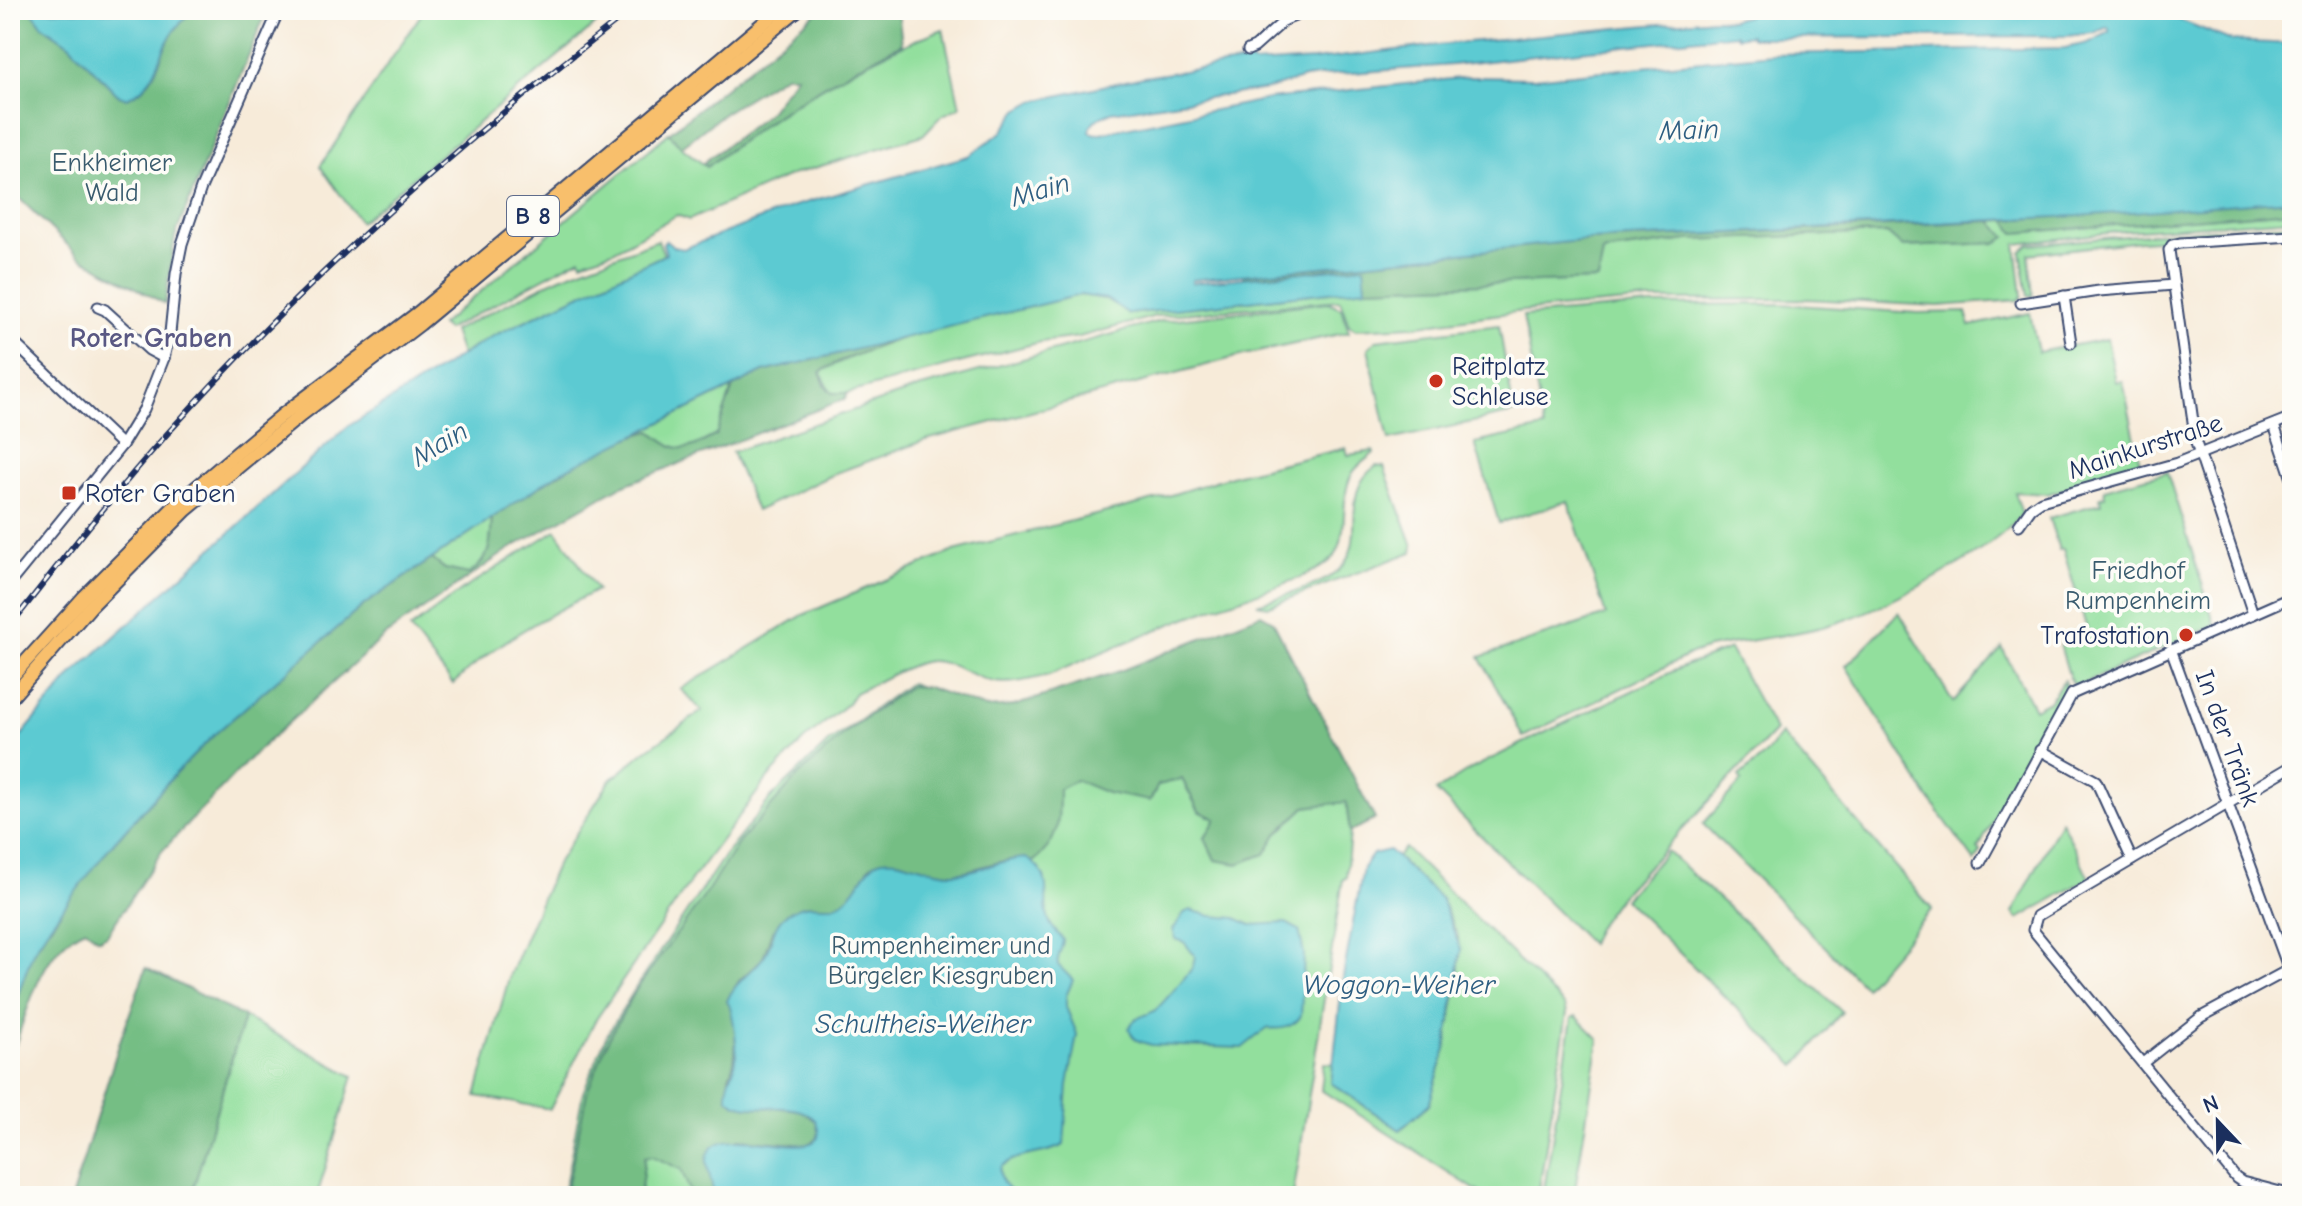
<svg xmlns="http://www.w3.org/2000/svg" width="2302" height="1206" viewBox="0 0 2302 1206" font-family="'Comic Neue',sans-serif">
<rect width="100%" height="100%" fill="#fdfcf7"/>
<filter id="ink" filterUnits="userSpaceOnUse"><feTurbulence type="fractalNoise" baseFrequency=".0125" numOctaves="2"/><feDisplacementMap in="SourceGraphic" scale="16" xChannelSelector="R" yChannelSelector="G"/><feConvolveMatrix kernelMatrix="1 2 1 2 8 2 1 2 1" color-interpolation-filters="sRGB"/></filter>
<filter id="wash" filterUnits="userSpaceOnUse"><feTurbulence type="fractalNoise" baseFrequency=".006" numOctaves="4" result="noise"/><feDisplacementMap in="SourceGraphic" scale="32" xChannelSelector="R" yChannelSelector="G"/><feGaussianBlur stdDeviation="1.8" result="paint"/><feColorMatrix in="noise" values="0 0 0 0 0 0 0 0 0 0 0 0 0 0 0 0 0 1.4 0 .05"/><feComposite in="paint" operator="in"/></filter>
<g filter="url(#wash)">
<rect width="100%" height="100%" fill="#f7ebd9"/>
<!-- green -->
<g fill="#92df9d" stroke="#56877e" stroke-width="2">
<polygon points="424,10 613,10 360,222 320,166"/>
<path d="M943 29 960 107 941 116 923 135 791 175 689 220 677 215 613 251 582 262 580 258 447 330 441 325 669 133 681 147 707 167C778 110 858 61 943 29Z"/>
<path d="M2292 211V219L2124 231 2016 244 2022 296 2019 300 1938 306 1807 299 1649 300 1523 311 1412 326 1356 329 1349 325 1340 300 1156 316 1079 337 1041 342 959 363 848 393H832L820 372C899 330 993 316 1080 295L1106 299 1129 314 1366 288 1598 280 1603 252 1688 240 1887 233 1903 247 1996 243 2005 237 1992 221 2006 220 2015 233Z"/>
<polygon points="2292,224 2292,231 2140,241 2029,254 2033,297 2028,296 2021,252 2029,245 2169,232"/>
<polygon points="658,240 664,255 491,337 461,355 453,331 560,277"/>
<polygon points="1328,302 1341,308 1349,332 1244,355 926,440 836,473 756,511 732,452 918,388 1160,321"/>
<path d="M1780 304 1918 313 1966 312 1970 326 2030 313 2038 352 2107 339 2116 382 2123 381 2141 468 2047 494 2015 492 2022 514C1990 554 1886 607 1836 623 1796 636 1750 639 1709 648L1691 654 1523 737 1480 657 1606 615 1568 501 1499 523 1475 443 1544 428 1523 316 1651 305Z"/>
<polygon points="1499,325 1514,413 1389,440 1368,348 1376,340"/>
<path d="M733 387 716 435C683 453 680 454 651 431L637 434Z"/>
<path d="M1346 448 1348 455 1373 451 1374 453C1367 459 1357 465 1352 474 1338 499 1351 543 1331 560 1310 579 1242 597 1213 608 1157 628 1103 652 1049 675 1032 679 1012 685 994 682 972 678 945 656 923 662 902 667 875 684 855 693L848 703 803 741 768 778 695 875 595 1021 550 1109 476 1096 510 974 556 865 610 781 644 752 702 711 681 689 803 615 954 551 1158 499 1234 475Z"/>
<path d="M1376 466 1384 467 1413 546 1412 552 1269 606 1257 604C1280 596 1320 587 1338 571 1371 540 1336 494 1376 466Z"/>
<polygon points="2167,472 2215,625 2077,686 2071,682 2060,645 2088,633 2063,549 2059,550 2049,518 2101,503 2100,497 2105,496 2104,489"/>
<path d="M492 518C490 546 492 557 468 575L445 569 432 559Z"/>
<path d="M556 530 597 590C543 618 497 641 453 684L410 629 462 590Z"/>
<polygon points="1899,612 1953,702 2002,648 2034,709 2049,701 2064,680 2066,686 1978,849 1981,852 1975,862 1928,797 1846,666"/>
<polygon points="1730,649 1775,731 1620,896 1598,926 1590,944 1436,791 1469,770 1519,745 1682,667"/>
<polygon points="910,683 992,713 1158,785 1182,779 1199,811 1216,819 1205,838 1277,834 1305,807 1346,801 1350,832 1346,878 1343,879 1293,1196 563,1196 583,1093 606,1037 638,984 725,855 771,798 828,743"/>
<polygon points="1781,734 1932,909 1865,987 1703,824 1742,781 1739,777 1764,756"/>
<polygon points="2061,820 2089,878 2018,919 2013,913"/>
<polygon points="1405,848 1565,1006 1567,1013 1538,1196 1485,1196 1321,1090 1324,1063 1333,1064 1331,1083 1400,1130 1429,1104 1446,1049 1459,971 1458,936 1441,899 1397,857"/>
<polygon points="1667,851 1842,1012 1796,1066 1624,899"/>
<polygon points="1576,1016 1599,1039 1574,1196 1543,1196 1572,1018"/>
<polygon points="244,1017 353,1076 317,1196 191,1196"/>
</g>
<!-- forest -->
<g fill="#75be84" stroke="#487671" stroke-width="2">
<path d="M10 10H31L43 26 69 44 117 94 127 98C162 83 156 55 174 31 180 23 186 19 190 10H267L175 236 165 304 80 257 17 196 10 204Z"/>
<path d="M820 10H898L902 44C833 78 766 119 707 167L703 163 766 115 797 75H785L727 111 681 147 669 133Z"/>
<polygon points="2292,200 2292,211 2015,233 2006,220"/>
<polygon points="1992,221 2006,237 1996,243 1903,247 1887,233 1688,240 1603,252 1598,280 1366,288 1363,266 1243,278 1243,275 1589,240"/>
<path d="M901 338 840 361 820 372 825 385 832 393H848L845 399 619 487 508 550 387 634 254 754 162 851 107 935 99 939 85 929C43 946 27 1010 14 1049L10 1053V1016L33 952 80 884 109 848 176 773 217 732 365 604 432 559 445 569 469 574C492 557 490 546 492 518 538 488 597 444 651 431 680 454 683 453 716 435L733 387 763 372Z"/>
<path d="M1261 614 1273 621 1375 819 1350 832 1346 802 1305 807 1277 834 1265 854 1238 864 1215 860 1205 838 1216 819 1199 811 1182 779 1158 785 1150 801 1107 793 1076 780 1059 789C1059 822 1060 841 1033 862 1015 852 976 871 955 873 923 875 900 852 870 866 863 881 849 906 829 908 823 908 816 906 809 905L772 931 763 958 739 981 727 1001C738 1017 738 1060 729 1076L739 1104 801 1110 816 1121 819 1135 817 1139 806 1145 740 1139 715 1147 708 1169 713 1178 714 1196H692L681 1169 652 1156 645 1157 640 1196H565L587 1092 608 1040 636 990 702 899 739 842 799 775 850 729 910 686 927 687 986 708 1014 706 1120 671Z"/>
<polygon points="146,968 244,1017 191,1196 72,1196 121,1038"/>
</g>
<!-- water -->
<g fill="#5ccad2" stroke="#3c7c98" stroke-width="2" fill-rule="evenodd">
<path d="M31 10 120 12 190 10C186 19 180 23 174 31 156 55 161 83 127 98L117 94 69 44 43 26Z"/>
<path d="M1776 10H2156L2232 41 2292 44V200L2078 216 1589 240 1192 280V283L1364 266 1366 288 1129 314 1106 299 1080 295 763 372 562 471 492 518 365 604 217 732 176 773 109 848 51 924 33 952 10 1016V749L73 674 347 427 491 337 666 254 663 243 666 240 674 247 683 249 794 206 968 156 1002 132 1018 110 1034 101 1144 77 1251 61 1252 64 1314 60 1446 44 1714 19 1731 20 1747 16V14ZM2108 27 2110 32 2088 43 2065 48 1771 54 1533 78 1469 77 1269 99 1096 134 1090 132V128L1094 121 1111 112 1268 89 1305 78 1326 75 1452 65 1736 34 1737 37 1750 35 1751 38 2067 36 2094 33Z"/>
<polygon points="1389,850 1441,899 1461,950 1446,1049 1429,1104 1400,1130 1331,1083 1343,977 1363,868 1373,854"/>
<path d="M1026 858C1059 877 1039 900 1050 923 1053 929 1058 934 1063 939 1063 949 1056 956 1058 965L1073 980 1066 996V1007L1077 1034 1068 1085 1064 1145C1044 1156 1019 1152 1001 1167 997 1179 1007 1188 1015 1196H714C713 1186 706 1166 707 1159 713 1118 802 1159 817 1139 821 1134 817 1126 816 1121 794 1095 746 1119 727 1097 726 1080 734 1074 736 1059 737 1046 734 1012 727 1001 734 983 750 974 762 959 777 941 767 919 800 907 817 901 830 913 846 899 858 889 868 862 882 860 904 856 929 874 954 873 979 872 1001 859 1026 858Z"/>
<path d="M1190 910 1211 916 1236 918 1251 925 1286 923 1299 930 1304 954 1301 1016C1293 1028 1281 1030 1267 1028L1242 1048 1152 1045C1140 1042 1133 1041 1129 1028 1136 1015 1142 1018 1154 1011 1159 1008 1188 974 1192 968 1194 965 1194 960 1195 956L1184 942 1176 939 1173 930 1184 913Z"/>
</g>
</g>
<g filter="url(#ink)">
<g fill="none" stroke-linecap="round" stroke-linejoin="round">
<defs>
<g id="minor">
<polyline points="1248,50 1255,47 1285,20 1310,10"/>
<polyline points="2064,296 2071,343"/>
<polyline points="2021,303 2099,291 2174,285"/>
<polyline points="98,307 105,310 149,350 164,358"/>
<polyline points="10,339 122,445"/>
<polyline points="2274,425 2292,479"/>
<polyline points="2019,525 2031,508 2041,501 2177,463 2292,417"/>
<polyline points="10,583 122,445 144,409 164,358 170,333 176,274 182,244 201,188 279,10"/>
<polyline points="2253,614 2196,443 2169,250 2172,245 2180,243 2292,236"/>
<polyline points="2171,649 2292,978"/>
<polyline points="2040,750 2096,781 2132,860"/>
<polyline points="2292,766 2037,916 2033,930 2236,1178 2242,1182 2292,1195"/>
<polyline points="1980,863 2072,694 2292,597"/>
<polyline points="2144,1062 2201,1017 2292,968"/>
</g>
<g id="major">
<polyline points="10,679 83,598 180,501 281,416 418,313 779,10"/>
<polyline points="10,699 91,606 186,510 301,415 420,324 797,10"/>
</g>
</defs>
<!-- minor casing -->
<use href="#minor" stroke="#3c4b70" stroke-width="13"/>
<!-- major casing -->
<use href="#major" stroke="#3c4b70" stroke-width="16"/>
<!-- minor -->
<use href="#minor" stroke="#fff" stroke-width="9"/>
<!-- major -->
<use href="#major" stroke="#f8bf6c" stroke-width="12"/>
<defs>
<path id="rail" d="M10 626C61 561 112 496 167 434 307 277 465 139 631 10"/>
</defs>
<!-- rail casing -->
<use href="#rail" stroke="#1b2f5e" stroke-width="6"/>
<!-- rail -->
<use href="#rail" stroke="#fdfcf7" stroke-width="3" stroke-dasharray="9" stroke-linecap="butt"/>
</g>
</g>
<!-- markers -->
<g fill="#c8321e" stroke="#fdfcf7" stroke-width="3">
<circle cx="1436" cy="381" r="8"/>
<rect x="61" y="485" width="16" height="16" rx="4"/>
<circle cx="2186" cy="635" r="8"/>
</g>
<g text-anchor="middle" stroke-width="7" stroke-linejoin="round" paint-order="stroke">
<!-- shield labels -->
<rect fill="#fdfcf7" stroke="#5f6c8c" stroke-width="2" x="507" y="196" width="52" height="40" rx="6"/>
<g font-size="24" font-weight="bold" fill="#1b2f5e">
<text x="533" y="224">B 8</text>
</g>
<!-- park labels -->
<g font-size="26" fill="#395b6e" stroke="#fdfcf7">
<text x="112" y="171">Enkheimer<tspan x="112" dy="30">Wald</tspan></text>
<text x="2138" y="579">Friedhof<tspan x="2138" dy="30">Rumpenheim</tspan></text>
<text x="941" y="954">Rumpenheimer und<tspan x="941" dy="30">Bürgeler Kiesgruben</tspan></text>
</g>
<!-- poi labels -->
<g font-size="26" fill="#1b2f5e" stroke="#fdfcf7" text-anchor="start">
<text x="1452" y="375">Reitplatz<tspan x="1452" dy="30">Schleuse</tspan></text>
<text x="85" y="502">Roter Graben</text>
<text x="2170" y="644" text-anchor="end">Trafostation</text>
</g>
<!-- street labels -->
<g font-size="26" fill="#1b2f5e" stroke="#fdfcf7">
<text transform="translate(2145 446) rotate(-18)" y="9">Mainkurstraße</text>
<text transform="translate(2228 738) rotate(70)" y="9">In der Tränk</text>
</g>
<!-- water labels -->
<g font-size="28" font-style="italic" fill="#2e5e81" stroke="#fdfcf7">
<text transform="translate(1689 129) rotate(-2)" y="10">Main</text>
<text transform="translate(1040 189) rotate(-16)" y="10">Main</text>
<text transform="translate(439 443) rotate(-31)" y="10">Main</text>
<text x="1399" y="994">Woggon-Weiher</text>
<text x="923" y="1033">Schultheis-Weiher</text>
</g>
<!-- neighbourhood labels -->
<g font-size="28" font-weight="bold" fill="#595883" stroke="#fdfcf7">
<text x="151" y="347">Roter Graben</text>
</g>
</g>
<!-- margin -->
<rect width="2302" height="1206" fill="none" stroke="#fdfcf7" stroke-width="40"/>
<!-- north arrow -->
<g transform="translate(2218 1122) rotate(338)" stroke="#fdfcf7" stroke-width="6" paint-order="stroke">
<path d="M0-6L14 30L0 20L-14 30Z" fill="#1b2f5e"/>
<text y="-12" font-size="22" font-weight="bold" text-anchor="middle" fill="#1b2f5e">N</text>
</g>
</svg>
